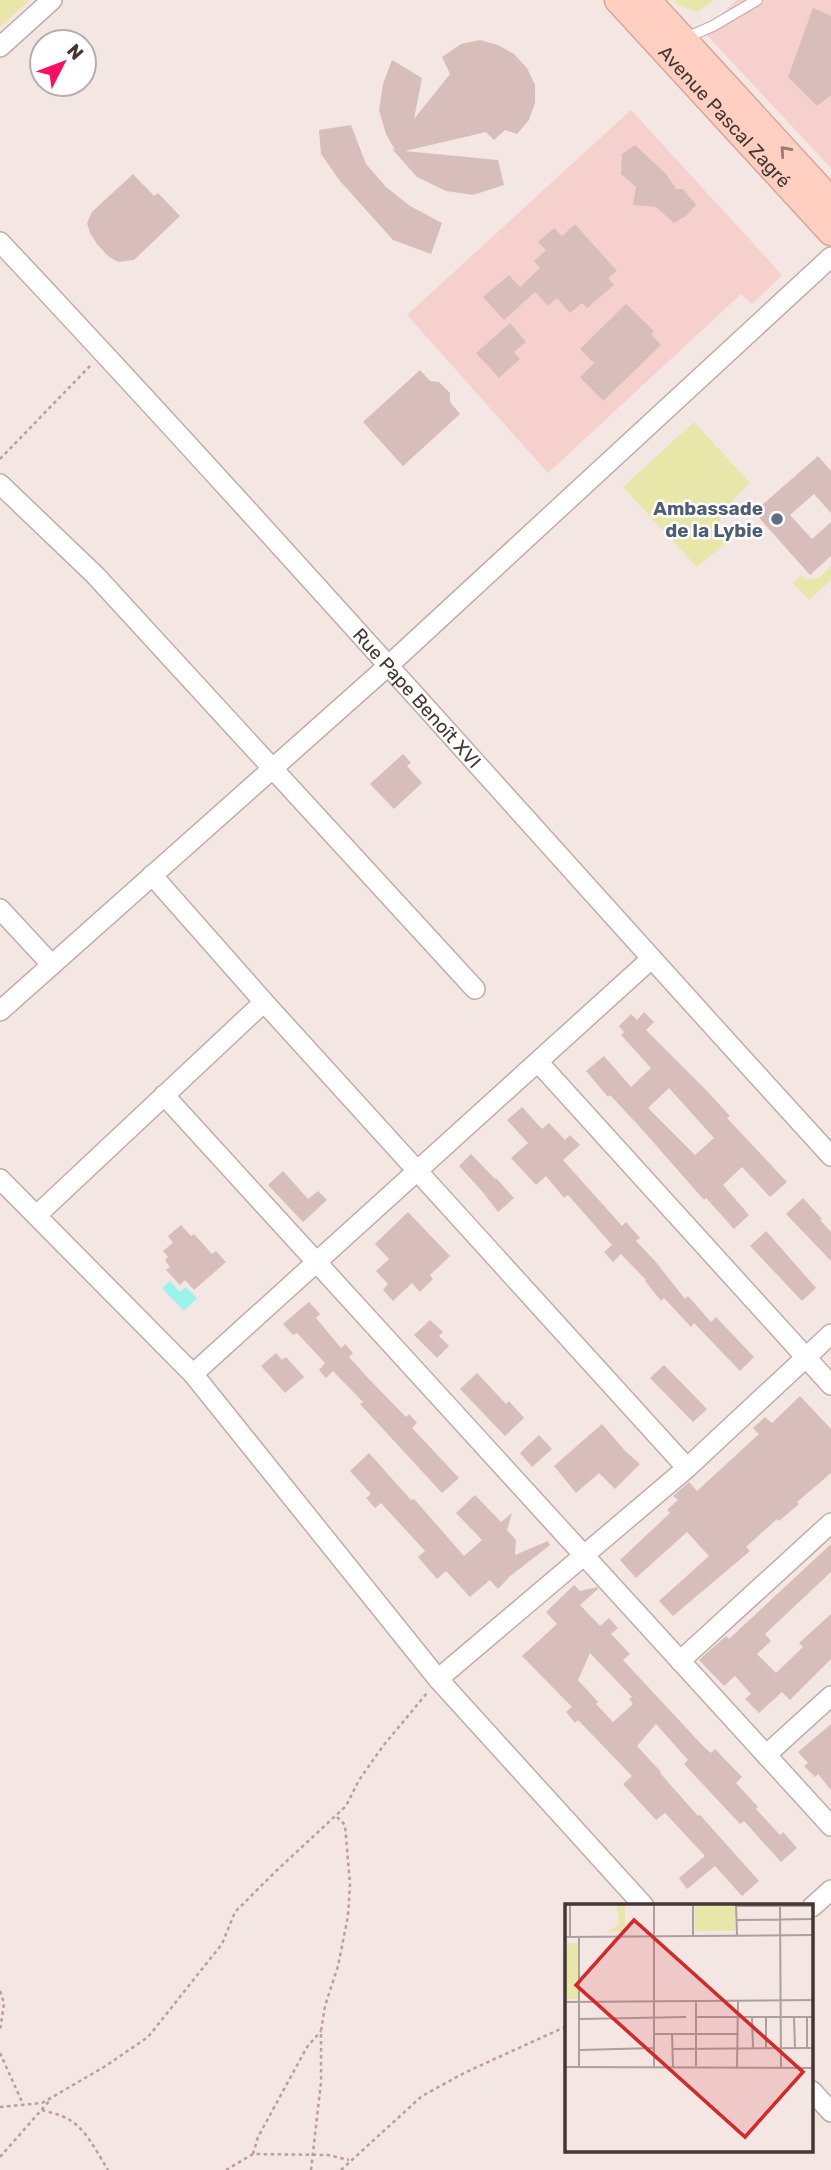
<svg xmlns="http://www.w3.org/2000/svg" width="831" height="2170" viewBox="0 0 831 2170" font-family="Rubik,sans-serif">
<rect width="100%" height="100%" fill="#f3e6e3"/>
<!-- commercial -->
<g fill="#f6d0cd">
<polygon points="737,0 831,0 831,168 703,31"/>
<polygon points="631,110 782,275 752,304 741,294 548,473 407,315"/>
</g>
<!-- green -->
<g fill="#e9e6aa">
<polygon points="0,0 30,0 0,27"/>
<polygon points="674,0 714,0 698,12 679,6"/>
<path d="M694 422 750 483C736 497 706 521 727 542L697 567 623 487Z"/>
<polygon points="831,566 831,580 809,600 793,583 801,575 806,580 818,578"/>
</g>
<!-- water -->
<polygon fill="#9cf3ea" points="170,1281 180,1292 186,1287 197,1298 184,1311 162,1288"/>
<!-- building -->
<g fill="#d8bebb" fill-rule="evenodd">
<polygon points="813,8 831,16 831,95 817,106 788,77"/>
<polygon points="480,40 498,45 514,54 527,68 535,85 535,103 529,120 517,134 505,130 494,140 486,132 405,151 498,160 504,185 473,195 446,191 417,177 392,149 395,150 386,134 379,110 383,84 392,60 422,78 414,119 450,74 442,57 461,44"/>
<polygon points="351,125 366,164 386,187 410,206 442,223 431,254 393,240 340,181 321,154 319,130"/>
<polygon points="635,145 666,174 676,189 683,189 696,205 686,216 674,223 656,207 633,205 636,187 621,174 622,154"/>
<polygon points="133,174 154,196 158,193 180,216 134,260 118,262 108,256 97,244 90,233 87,223 92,212"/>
<polygon points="575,224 617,271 608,278 614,285 587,308 582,303 570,313 557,298 548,306 535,292 504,320 483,297 509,275 520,287 540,268 534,261 546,250 538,242 554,228 562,236"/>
<polygon points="626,304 654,331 651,334 661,345 603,401 580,377 594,363 580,349"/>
<polygon points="510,323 526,342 514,352 520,359 499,378 476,353"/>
<polygon points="420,370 430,381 439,382 450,393 450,402 460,414 403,466 363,422"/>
<polygon points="818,456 831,471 831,513 814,494 790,515 812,539 831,522 831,556 810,575 754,512"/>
<polygon points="403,754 411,763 407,766 422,783 394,809 370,784"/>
<path d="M644 1012 654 1022 646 1030 706 1090 730 1116 727 1118 787 1182 770 1197 742 1167 723 1185 749 1215 734 1229 706 1198 704 1200 639 1126 610 1095 608 1097 586 1071 604 1056 631 1087 651 1068 621 1035 624 1032 619 1026 631 1014 637 1020ZM669 1088 714 1138 695 1155 648 1108Z"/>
<polygon points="522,1107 542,1129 549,1123 565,1140 570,1135 580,1145 563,1160 622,1226 626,1222 640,1238 636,1241 655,1261 685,1299 688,1296 711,1322 716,1317 754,1357 740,1371 694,1323 691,1327 664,1298 661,1301 645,1281 646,1280 621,1254 613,1262 604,1252 612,1245 568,1195 564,1198 546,1176 536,1185 511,1158 528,1143 507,1120"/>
<polygon points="471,1154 495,1179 496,1178 514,1198 498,1212 481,1190 459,1166"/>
<polygon points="283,1171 308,1199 318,1191 327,1200 303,1222 268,1185"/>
<polygon points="803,1198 822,1219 820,1220 831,1232 831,1261 786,1214"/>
<polygon points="408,1212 450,1256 430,1275 433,1279 420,1292 412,1283 393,1301 383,1290 388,1284 376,1271 389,1259 375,1244"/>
<polygon points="181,1225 191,1236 194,1234 212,1254 216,1251 226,1262 194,1290 185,1280 180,1285 166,1270 170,1267 165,1260 168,1257 163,1251 173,1243 168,1236"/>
<polygon points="766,1231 816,1288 802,1301 750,1246"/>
<polygon points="309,1302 320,1314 316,1318 341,1348 345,1344 353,1353 349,1357 366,1376 406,1417 409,1414 417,1423 412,1428 459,1478 442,1493 360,1404 363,1402 333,1371 326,1378 319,1370 325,1363 297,1333 293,1335 283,1324"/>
<polygon points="430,1320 443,1332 439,1336 449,1346 437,1358 414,1335"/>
<polygon points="276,1353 282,1360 286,1357 304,1377 285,1393 261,1366"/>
<polygon points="664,1365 707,1409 693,1422 650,1378"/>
<polygon points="477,1373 506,1404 509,1401 524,1418 505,1436 460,1389"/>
<polygon points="800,1396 831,1429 831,1473 797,1502 799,1504 779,1521 777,1519 746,1547 750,1551 673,1616 659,1601 709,1556 687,1532 636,1578 620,1560 670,1513 667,1510 678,1500 673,1496 689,1482 697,1491 759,1434 753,1428 765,1417 772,1423"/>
<polygon points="602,1424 626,1452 640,1464 615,1489 599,1473 576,1493 554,1466"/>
<polygon points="539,1435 552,1449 532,1467 520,1453"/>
<polygon points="369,1453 411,1500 414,1499 464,1556 482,1540 456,1513 475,1495 501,1522 512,1513 507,1530 516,1540 515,1555 548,1541 550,1545 509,1577 498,1589 490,1580 470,1597 446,1571 437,1579 418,1557 425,1551 381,1503 375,1508 366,1498 371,1494 350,1471"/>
<polygon points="831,1544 831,1572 765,1634 771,1641 757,1654 776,1673 803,1647 799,1643 831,1614 831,1659 790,1700 782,1692 759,1713 745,1699 751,1694 735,1676 724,1686 699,1660 726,1636 729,1639"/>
<path d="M574 1585 580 1591 597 1587 598 1589 580 1605 600 1626 609 1618 618 1628 611 1634 630 1654 623 1660 703 1746 711 1753 715 1749 742 1777 736 1783 758 1807 756 1809 780 1835 783 1832 797 1848 781 1862 744 1821 740 1824 684 1764 688 1760 656 1724 637 1746 661 1772 660 1773 698 1816 700 1815 759 1881 742 1896 715 1866 687 1889 679 1878 705 1856 665 1813 656 1820 623 1784 632 1776 578 1720 575 1723 566 1712 572 1707 522 1656 557 1624 546 1612ZM590 1653 632 1697 629 1699 633 1704 613 1722 596 1704 598 1702 578 1680Z"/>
<polygon points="831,1724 831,1790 818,1774 815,1777 804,1766 808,1763 798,1752"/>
</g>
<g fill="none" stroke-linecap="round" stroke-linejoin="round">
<defs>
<polyline id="lane" points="683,39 713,26 757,0"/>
<g id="street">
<polyline points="0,47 52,0"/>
<path id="s1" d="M0 242C282 542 553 852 831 1156"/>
<polyline points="0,484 95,575 475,989"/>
<polyline points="152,875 264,1002 687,1468"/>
<polyline points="0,909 52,965"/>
<polyline points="0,1011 389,665 831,257"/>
<polyline points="538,1062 831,1385"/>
<polyline points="164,1095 831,1826"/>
<polyline points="0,1179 193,1374 438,1679 644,1906"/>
<polyline points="37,1215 264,1002"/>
<polyline points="193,1374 651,959"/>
<polyline points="680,1661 831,1523"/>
<polyline points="438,1679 687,1468 831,1334"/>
<polyline points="766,1755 831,1696"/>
<polyline points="812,1907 831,1890"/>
<polyline points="812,2091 831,2112"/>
</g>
<g id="secondary">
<path id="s2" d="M618 0 831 232"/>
<polyline points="647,0 831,201"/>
</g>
</defs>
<!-- lane casing -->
<use href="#lane" stroke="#c1ada9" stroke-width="12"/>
<!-- street casing -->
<use href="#street" stroke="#c1ada9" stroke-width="22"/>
<!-- secondary casing -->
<use href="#secondary" stroke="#dba595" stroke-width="29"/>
<!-- path -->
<g stroke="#c19c96" stroke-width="2.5" stroke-dasharray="3.5 3.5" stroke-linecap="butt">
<polyline points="0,459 90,366"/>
<polyline points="0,1991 4,2003 0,2031"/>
<polyline points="0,2053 23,2104"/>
<polyline points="0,2107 42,2103 104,2067 148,2037 222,1944 235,1912 275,1872 346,1806 359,1780 383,1746 427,1693"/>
<path d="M42 2110C49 2112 57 2114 64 2117 85 2126 96 2151 108 2170"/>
<polyline points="253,2154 258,2137 307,2047 321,2031"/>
<polyline points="0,2157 51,2099"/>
<polyline points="226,2170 253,2154 328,2155 349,2160"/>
<polyline points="311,2170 321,2082 321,2031 325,2006 338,1966 348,1916 350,1884 345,1825 336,1816"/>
<polyline points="341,2170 422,2096 466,2072 567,2026"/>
</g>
<!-- lane -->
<use href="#lane" stroke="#fff" stroke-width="10"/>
<!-- street -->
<use href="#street" stroke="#fff" stroke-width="19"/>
<!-- secondary -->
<use href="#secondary" stroke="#ffd0c1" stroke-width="26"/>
</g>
<!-- one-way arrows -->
<defs><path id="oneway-chevron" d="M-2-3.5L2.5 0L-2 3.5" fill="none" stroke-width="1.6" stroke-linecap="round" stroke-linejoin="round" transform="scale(1.75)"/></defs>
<use stroke="#997b73" href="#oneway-chevron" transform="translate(785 151) rotate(-132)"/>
<!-- markers -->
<circle fill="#5c6f8a" stroke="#fff" stroke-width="2.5" cx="777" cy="519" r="7"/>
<g text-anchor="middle" stroke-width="5" stroke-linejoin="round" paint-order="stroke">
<!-- street labels -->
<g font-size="19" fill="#453533" stroke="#fff">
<text dy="7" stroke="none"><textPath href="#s2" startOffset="158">Avenue Pascal Zagré</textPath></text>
<text dy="7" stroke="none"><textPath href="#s1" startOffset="618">Rue Pape Benoît XVI</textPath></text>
</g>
<!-- service labels -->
<g font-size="19" font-weight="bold" fill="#4e5e75" stroke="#fff" text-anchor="end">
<text x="763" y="515">Ambassade<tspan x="763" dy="22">de la Lybie</tspan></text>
</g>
</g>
<!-- overview -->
<g transform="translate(565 1904)">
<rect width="248" height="248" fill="#f3e6e3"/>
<path d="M52 1H60V27L40 28 54 21ZM130 1H170V27H130ZM5 39H13V95H0V42Z" fill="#e9e6aa"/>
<path fill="none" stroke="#ad9f9d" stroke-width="2" d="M5 1V33M128 1V32M171 1 172 32M215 1 216 164M171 2H249M172 16 249 15M0 33 249 31M14 33V162M131 97V162M0 98 249 96M131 113H249M187 113 188 144M201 113V144M229 113 230 144M15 115 121 113M89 130H173M107 130 108 163M242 144V113M107 145 249 144M15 146 89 144M0 163 249 164M89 164V1M172 164 173 97"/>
<path fill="#d62828" fill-opacity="0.15" stroke="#d62828" stroke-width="3.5" d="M69 16 238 168 180 233 11 81Z"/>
<rect width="248" height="248" fill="none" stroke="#453533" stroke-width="3.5"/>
</g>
<!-- north arrow -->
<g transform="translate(63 63) rotate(48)"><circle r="33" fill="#ffffff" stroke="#b5aead" stroke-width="2"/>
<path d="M0-5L12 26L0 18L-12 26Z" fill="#ff0e64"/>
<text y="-10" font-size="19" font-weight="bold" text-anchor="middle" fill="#453533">N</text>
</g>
</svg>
